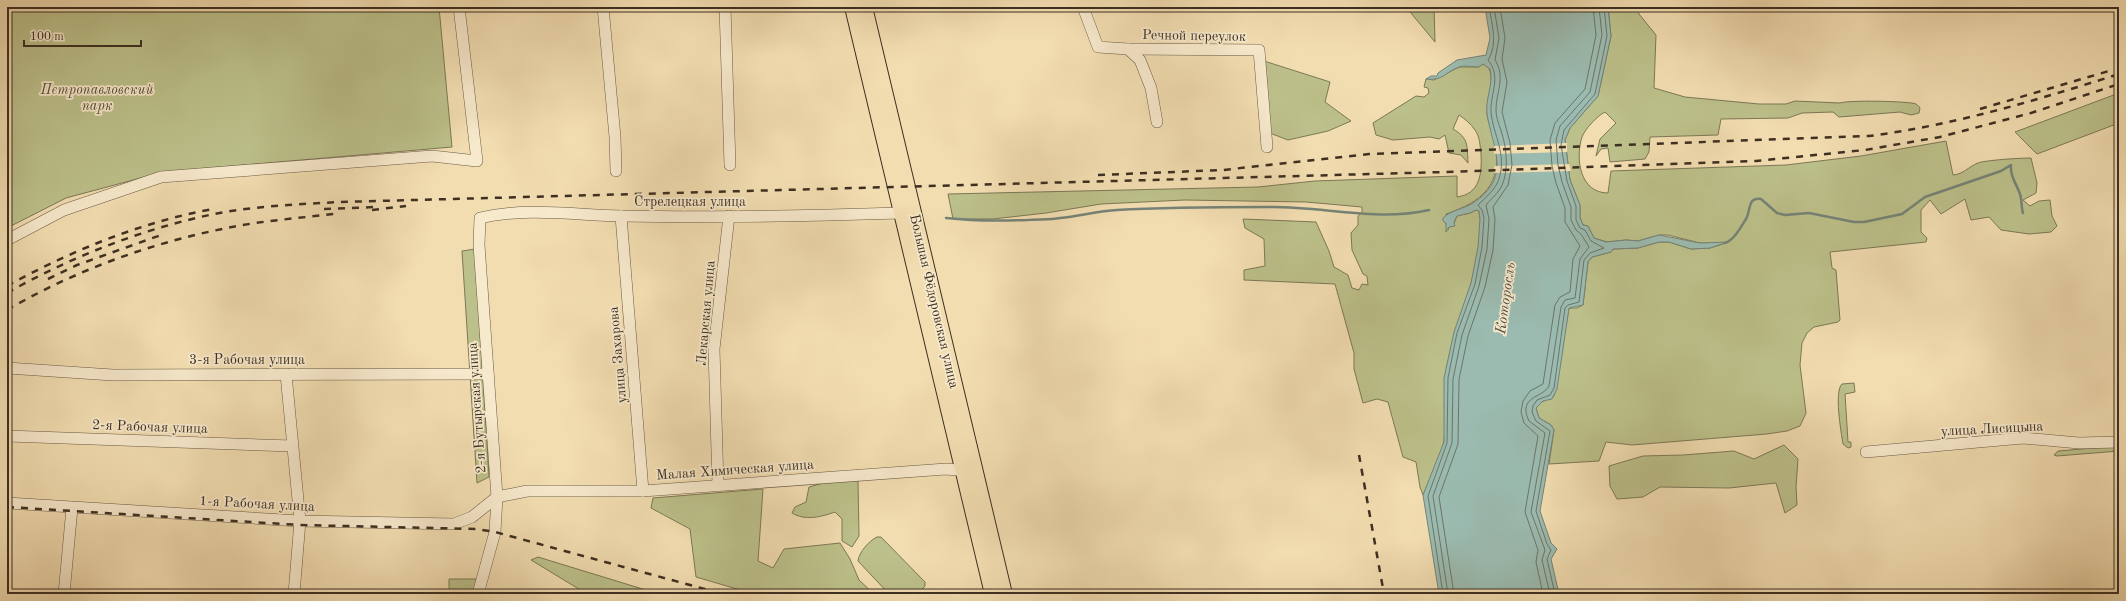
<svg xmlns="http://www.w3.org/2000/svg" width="2126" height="601" viewBox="0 0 2126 601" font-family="'Old Standard TT',serif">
<rect width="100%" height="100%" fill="#f2ddb1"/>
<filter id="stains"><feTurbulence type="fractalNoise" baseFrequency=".005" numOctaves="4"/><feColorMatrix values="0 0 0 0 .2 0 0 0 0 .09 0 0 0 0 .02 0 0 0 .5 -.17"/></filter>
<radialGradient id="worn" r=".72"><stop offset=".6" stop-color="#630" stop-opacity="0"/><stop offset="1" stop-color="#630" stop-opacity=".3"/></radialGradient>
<!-- green -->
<g fill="#bcc08a" stroke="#7c7856">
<polygon points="7,7 439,7 452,147 163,172 66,198 7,228"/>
<polygon points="1406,7 1434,7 1435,42"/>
<path d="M1608 7H1637L1639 14 1656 35 1654 88 1685 97 1759 104H1786L1795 101 1840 103C1847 100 1909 101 1916 104 1918 105 1919 107 1920 108L1919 113 1911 115 1900 112 1839 117 1833 112 1802 113 1788 118 1721 119 1718 135 1650 137 1649 152 1645 159 1610 162 1608 148 1601 149 1596 156 1600 139 1616 123 1605 112C1597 116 1585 129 1582 137 1575 159 1580 193 1608 193L1611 171 1786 165 1861 156 1946 141 1953 175C1964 174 1968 167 1978 163 1986 160 2021 158 2031 158L2037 183 2036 193 2023 200 2030 206 2039 201 2050 200 2052 216 2057 226 2051 232 2029 234 2001 230 1989 217 1971 220 1965 199 1941 214 1930 200 1921 210V232L1927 238 1926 242 1830 252 1832 268 1836 270 1840 320 1838 322 1814 327 1807 333 1802 343 1800 365 1806 413 1800 426 1787 431 1767 434 1632 445 1606 442 1599 461 1549 464 1554 430 1551 425 1539 418 1536 408 1540 403 1554 396 1569 308H1577L1583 305 1588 262 1592 257 1611 252 1613 249 1638 248 1659 242H1669L1691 249 1710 248 1726 243H1700L1668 235H1659L1638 241 1626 240 1607 242 1594 238 1588 226 1583 225 1580 218V205L1570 180 1565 140 1570 128 1598 96 1611 36Z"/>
<polygon points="1264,61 1330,82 1325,102 1351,121 1328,131 1288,140 1262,130"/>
<path d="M1482 64C1499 68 1487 98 1487 111 1487 122 1493 132 1495 143 1503 185 1482 202 1446 214L1445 221 1448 230 1449 227 1453 226 1457 216 1470 213 1476 210 1479 211C1488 258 1458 311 1449 356 1442 387 1447 412 1444 441 1441 457 1429 480 1423 495L1420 487 1416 462 1403 457 1388 402 1377 399 1363 403 1354 369V353L1335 284 1244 280V270L1265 266 1264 239 1245 228 1243 219 1316 222 1329 251 1334 267 1348 275 1352 288 1359 290 1362 284 1368 285 1367 276 1363 274 1352 250 1351 233 1358 225V216L1362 212V207L1306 202 1185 200 1101 204 1046 213 993 219H953L948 194 1258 187 1315 181 1457 176V197C1480 194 1482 174 1481 154 1480 146 1480 137 1475 130 1471 124 1465 119 1459 115L1453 129C1469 138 1467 146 1468 163L1461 155 1449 153 1445 135 1439 139 1430 137 1393 140 1376 135 1373 123 1416 96 1424 97 1429 93 1428 88 1424 87 1426 79 1434 80 1459 67H1479Z"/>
<polygon points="2119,93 2119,123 2037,154 2015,132"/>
<polygon points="475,249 489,477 477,483 462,251"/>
<path d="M1854 383 1855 392 1845 394 1848 442H1851V447L1848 448 1843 444C1841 432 1834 391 1842 384Z"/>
<polygon points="1784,445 1798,459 1796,487 1797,505 1785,513 1776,483 1729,488 1660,487 1643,497 1617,499 1610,486 1609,466 1643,456 1683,455 1734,451 1754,459"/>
<polygon points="2119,446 2119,451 2057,456 2054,455 2058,451"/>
<path d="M858 480 859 536 852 547 842 541V519L835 512C821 517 805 521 792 513L795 507 806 502 809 487 827 482Z"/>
<polygon points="763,489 758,561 773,568 784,549 840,543 850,559 859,580 874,594 754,594 696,577 690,529 651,508 653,498"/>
<path d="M877 537H881L925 582V586L918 594H889L858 561C859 552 869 541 877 537Z"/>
<polygon points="538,557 659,594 587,594 531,560"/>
<polygon points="449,579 478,579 474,594 449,594"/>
</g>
<!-- water -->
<path fill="#9bbbb0" stroke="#758377" d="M1485 7H1608L1611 36 1598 96 1570 128 1565 140 1570 180 1580 205V218L1583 225 1588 226 1594 238 1606 242 1626 240 1638 241 1659 235 1700 243 1728 242 1710 248 1691 249 1669 242H1659L1638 248 1613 249 1611 252 1592 257 1588 262 1583 305 1569 308 1557 389 1552 399 1543 401 1536 408 1539 418 1551 425 1554 430 1540 511 1551 543 1557 549 1551 559 1559 594H1439L1423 495 1444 442V378L1454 332 1471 283 1478 247 1480 219 1479 211 1476 210 1470 213 1457 216 1454 222 1455 226 1449 227 1446 232V223L1443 221V218C1451 210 1464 209 1473 203 1512 177 1493 150 1487 114 1485 98 1494 84 1490 69L1483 64 1479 67C1472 67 1465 65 1459 67 1445 72 1444 81 1426 79L1431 76H1437L1438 73 1457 60 1486 55 1490 38Z"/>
<!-- pier -->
<g fill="#f2ddb1">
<polygon points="1567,143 1567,152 1494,154 1494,146"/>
<polygon points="1569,164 1571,171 1494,173 1494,166"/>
</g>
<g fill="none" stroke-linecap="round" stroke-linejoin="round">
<!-- shore -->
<g stroke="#6c7569" stroke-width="1">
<path d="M1443 594 1428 496 1447 443 1448 378 1457 333 1475 284 1482 247 1484 218 1482 210 1478 205C1486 197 1495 190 1499 179 1507 153 1493 135 1491 112 1490 93 1502 77 1488 60 1498 44 1492 25 1489 7"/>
<path d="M1448 594 1433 496 1452 443 1453 379 1462 335 1479 286 1487 249 1489 219 1486 205C1490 200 1496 195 1500 189 1509 174 1507 150 1502 134 1500 126 1496 119 1496 110 1496 92 1506 77 1495 60L1499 38 1494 7"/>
<polyline points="1454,594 1439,497 1458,444 1459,379 1468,336 1485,287 1493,250 1495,219 1493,207 1508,185 1512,165 1510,143 1502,112 1507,82 1502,59 1505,38 1500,7"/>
<polyline points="1543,594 1536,562 1538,550 1525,512 1538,436 1524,423 1521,412 1523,401 1530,391 1543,384 1555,305 1560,297 1570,292 1573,259 1580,246 1565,222 1565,208 1556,183 1552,166 1550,140 1555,123 1585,89 1596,35 1593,7"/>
<path d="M1550 594 1542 560 1545 550 1531 512 1545 433 1529 421C1517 396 1543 398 1549 386L1561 307 1565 300 1575 298 1580 259 1589 247 1581 234 1576 230 1571 220V207L1562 182 1558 165 1556 140 1560 126 1590 92 1602 35 1599 7"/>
<polyline points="1555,594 1547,559 1551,550 1547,544 1536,511 1550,431 1536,421 1532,412 1533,406 1537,400 1550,395 1554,388 1565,308 1568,305 1579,302 1584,260 1590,253 1604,248 1591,241 1585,230 1580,228 1576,220 1576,206 1567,181 1561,145 1564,130 1595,94 1607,36 1604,7"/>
</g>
<!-- stream -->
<g stroke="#758377" stroke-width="2.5">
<path d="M946 218C973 221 999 221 1027 220 1038 219 1050 220 1060 218 1080 216 1098 211 1117 210 1168 207 1219 207 1269 207 1322 206 1376 222 1429 210"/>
<path d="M1725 243C1734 240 1741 227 1746 219 1751 211 1747 197 1761 199L1777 213 1785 215 1809 213 1854 222H1864L1902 214 1925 197 2001 171 2011 165C2010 176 2016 183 2020 194 2022 199 2021 207 2023 213"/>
</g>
<defs>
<g id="minor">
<polyline points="603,7 615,137 616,171"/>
<polyline points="725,7 730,165"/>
<polyline points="1083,7 1098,47 1128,49 1140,60 1151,88 1157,122"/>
<polyline points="1128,49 1259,50 1267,147"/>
<polyline points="621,216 643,491"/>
<polyline points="7,240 64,210 161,177 432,156 477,161 459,7"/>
<polyline points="7,368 113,375 488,374"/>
<polyline points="286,374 300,521 294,594"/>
<polyline points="7,436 292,446"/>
<polyline points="1866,452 2023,438 2079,443 2119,442"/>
<polyline points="718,485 714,349 729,216"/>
<polyline points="7,503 300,521 454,524 472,517 497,497 527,491 643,491 946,469 969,471"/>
<polyline points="64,594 72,508"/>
<path d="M478 594 495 532 497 497 479 245 480 218C526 207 575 215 622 216 715 218 808 216 901 213"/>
</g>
<g id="major">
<polyline points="852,7 992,594"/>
<polyline points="865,7 1005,594"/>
</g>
</defs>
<!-- minor casing -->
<use href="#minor" stroke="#6a5a46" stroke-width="12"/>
<!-- major casing -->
<use href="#major" stroke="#3d2f22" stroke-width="16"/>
<!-- minor -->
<use href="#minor" stroke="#f7e9cc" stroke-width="11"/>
<!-- major -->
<use href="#major" stroke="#f2ddb1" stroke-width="14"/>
<!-- rail -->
<g stroke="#3d2f22" stroke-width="2.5" stroke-dasharray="7 7" stroke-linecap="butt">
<polyline points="1980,109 2119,68"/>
<path d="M1098 175 1223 170 1369 154 1869 136C1955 125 2037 100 2119 74"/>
<polyline points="324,209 376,207"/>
<polyline points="372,210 406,206"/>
<polyline points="48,279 77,265 161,235"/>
<path d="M7 286C71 251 141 222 213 209"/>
<path d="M7 293C71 257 142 229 214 214 255 206 299 204 341 202L1445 172 1756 161 1865 150 1940 137 2031 113 2119 84"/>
<path d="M7 310C76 270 153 242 232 227 267 220 304 218 340 213"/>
<polyline points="1359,455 1384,594"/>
<polyline points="7,507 300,525 476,529 495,532 723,594"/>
</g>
</g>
<g text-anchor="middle" stroke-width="3.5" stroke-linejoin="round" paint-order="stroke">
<!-- street labels -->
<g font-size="14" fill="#3d2f22" stroke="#f7e9cc">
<text transform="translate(1194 35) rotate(1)" y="5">Речной переулок</text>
<text x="690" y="206">Стрелецкая улица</text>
<text transform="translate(935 301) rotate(77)" y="5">Большая Фёдоровская улица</text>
<text transform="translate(705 313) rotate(-85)" y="5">Лекарская улица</text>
<text transform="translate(617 355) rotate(-95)" y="5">улица Захарова</text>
<text x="247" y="364">3-я Рабочая улица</text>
<text transform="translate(476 408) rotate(-94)" y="5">2-я Бутырская улица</text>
<text transform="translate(150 426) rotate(2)" y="5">2-я Рабочая улица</text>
<text transform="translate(1992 428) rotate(-3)" y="5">улица Лисицына</text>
<text transform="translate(735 469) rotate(-4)" y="5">Малая Химическая улица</text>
<text transform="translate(257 503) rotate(3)" y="5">1-я Рабочая улица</text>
</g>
<!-- park labels -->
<g font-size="14" font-style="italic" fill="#564c37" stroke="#f7e9cc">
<text x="97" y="94">Петропавловский<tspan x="97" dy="16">парк</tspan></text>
</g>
<!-- water labels -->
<g font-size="15" font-style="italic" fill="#545246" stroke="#f7e9cc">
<text transform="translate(1505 298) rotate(-82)" y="5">Которосль</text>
</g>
</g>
<!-- margin -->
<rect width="2126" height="601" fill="none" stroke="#f2ddb1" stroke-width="24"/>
<rect x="8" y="8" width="2110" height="585" fill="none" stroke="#3d2f22" stroke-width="2"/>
<rect x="12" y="12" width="2102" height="577" fill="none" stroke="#3d2f22"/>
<!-- scale -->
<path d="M24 40v6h117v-6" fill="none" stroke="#3d2f22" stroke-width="2"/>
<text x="30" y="40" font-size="12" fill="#3d2f22" stroke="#f7e9cc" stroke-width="3" paint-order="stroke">100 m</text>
<rect width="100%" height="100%" filter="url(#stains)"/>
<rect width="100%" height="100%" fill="url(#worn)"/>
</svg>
